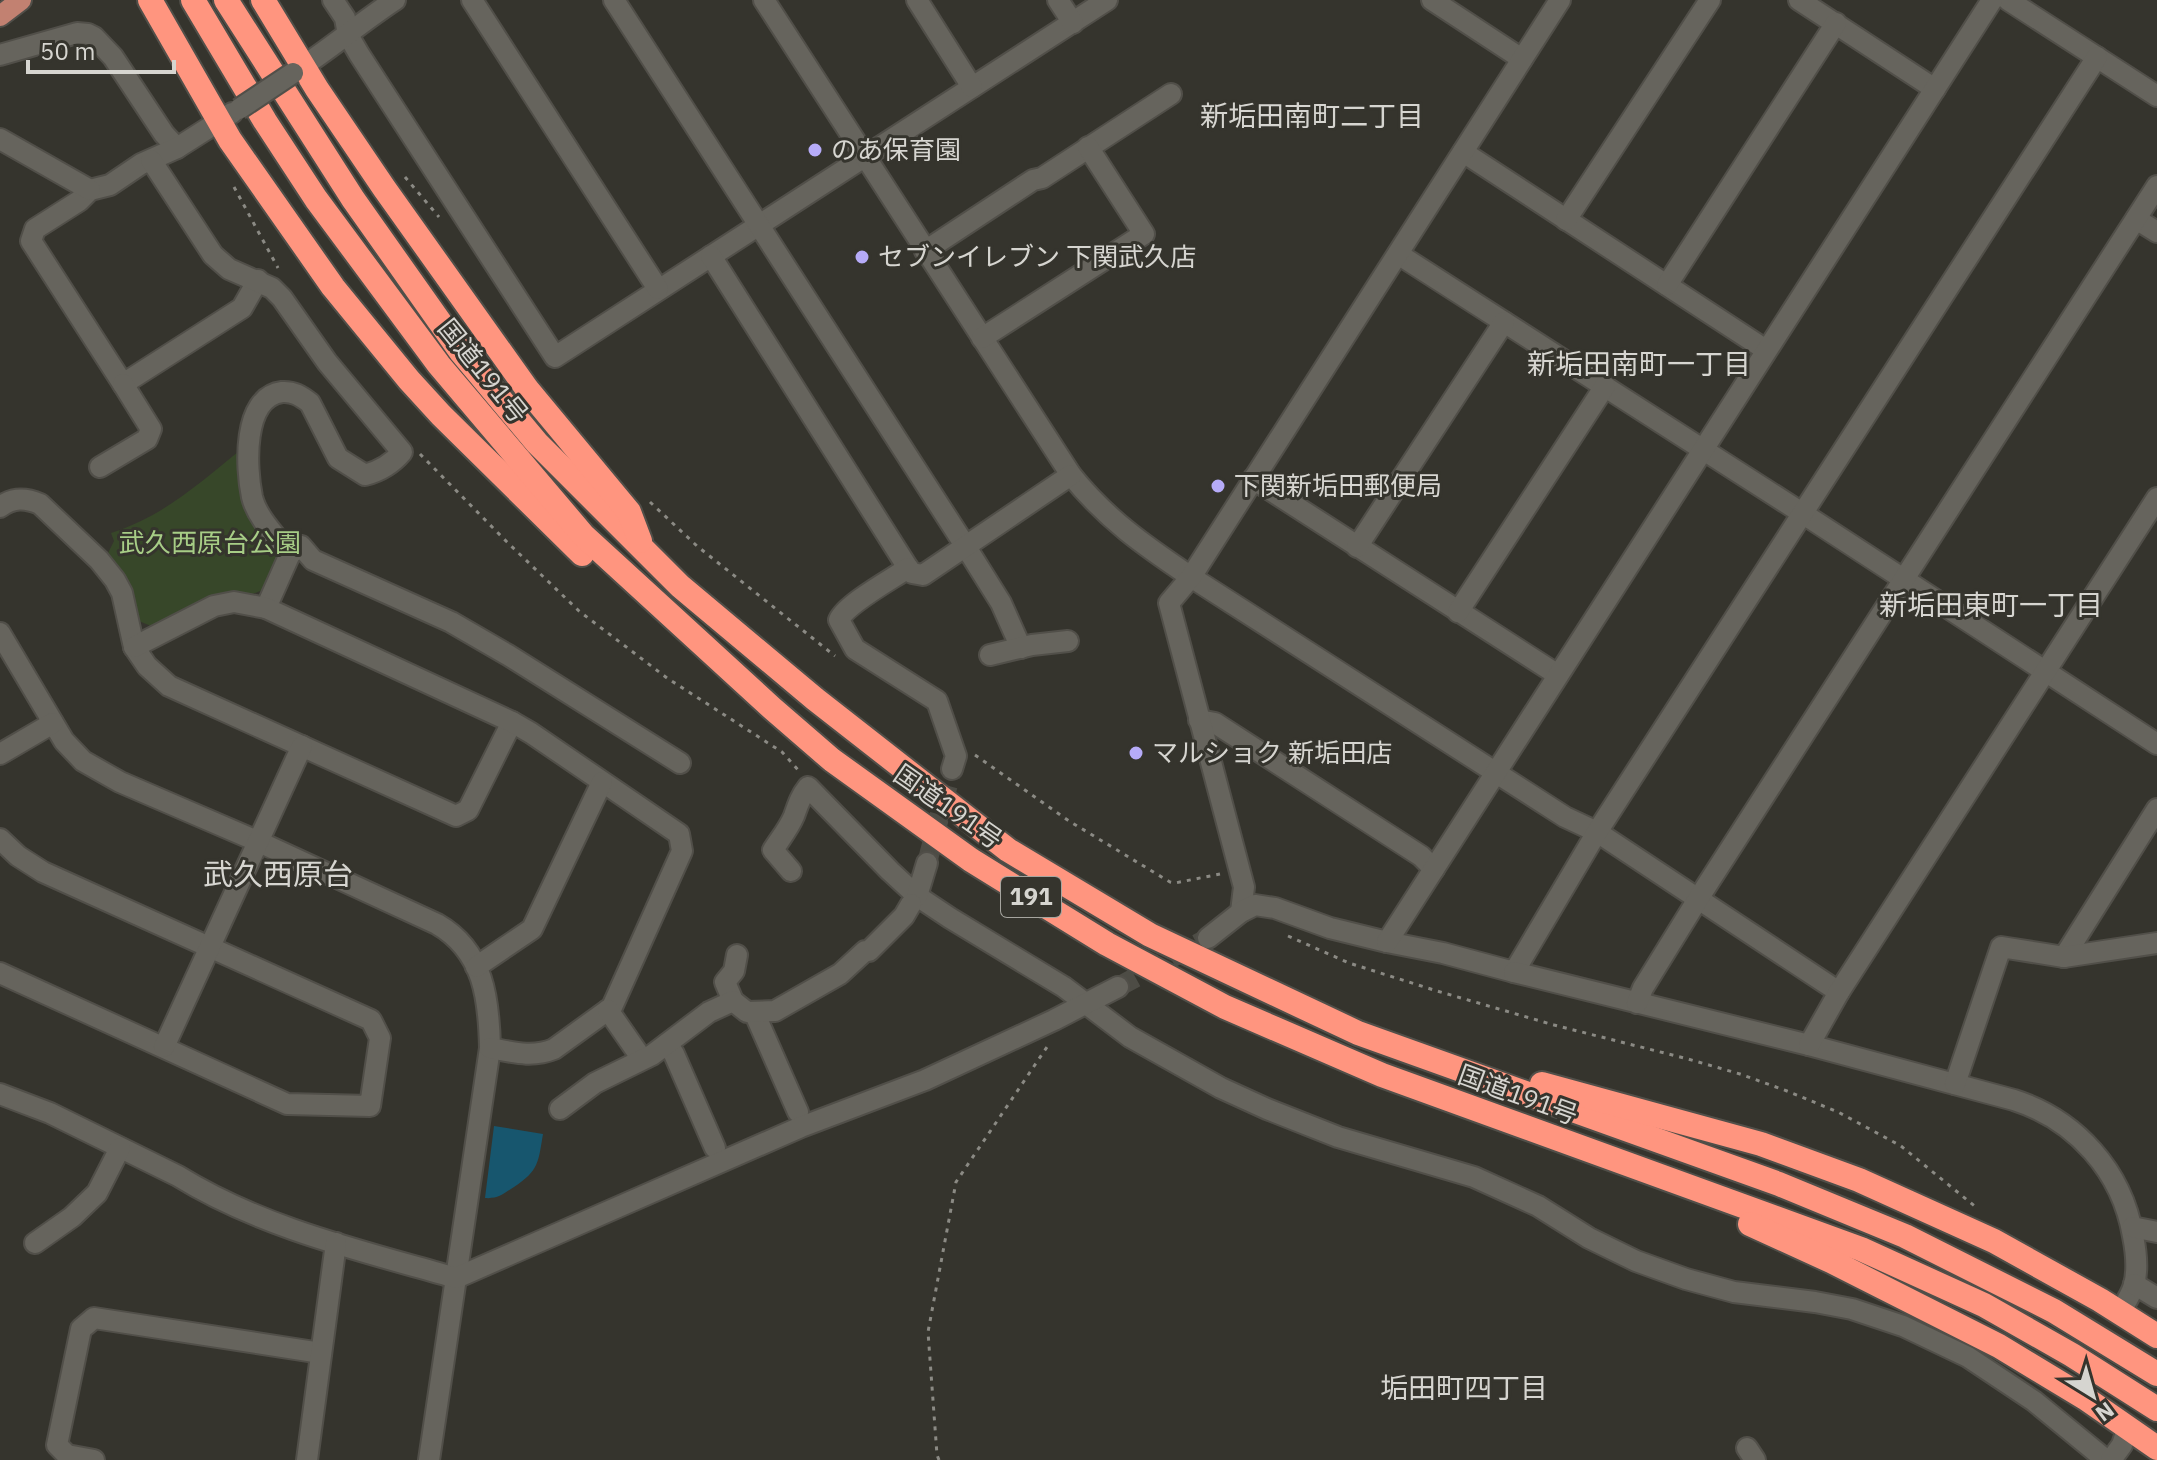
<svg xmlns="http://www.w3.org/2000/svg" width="2157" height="1460" viewBox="0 0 2157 1460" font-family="'IBM Plex Sans','Noto Sans JP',sans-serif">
<rect width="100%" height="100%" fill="#35342d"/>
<!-- green -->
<path fill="#374729" d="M243 448 280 549 265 589 250 595 206 600 151 626 134 619 107 555 114 541 111 533C166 515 199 483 243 448Z"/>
<!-- water -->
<path fill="#17566e" d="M494 1126 543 1134C538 1163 539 1170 514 1187 503 1194 498 1199 485 1198Z"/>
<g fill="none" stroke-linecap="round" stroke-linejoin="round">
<!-- minor-tunnel -->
<g stroke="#4d4c45" stroke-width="20" stroke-dasharray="20 10" stroke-linecap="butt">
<polyline points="927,863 952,769"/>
<polyline points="1118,987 1208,938"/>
</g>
<defs>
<g id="minor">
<polyline points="333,0 345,18 348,35 359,54 555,357 1107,0"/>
<polyline points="472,0 658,289"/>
<polyline points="614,0 966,547 1001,603 1021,648"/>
<path d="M764 0 1071 475C1106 519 1145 546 1191 577L1565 817 1597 832 1839 992"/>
<polyline points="917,0 972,87"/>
<polyline points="1058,0 1073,23"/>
<polyline points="1432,0 1522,59"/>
<polyline points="1799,0 1935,89"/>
<polyline points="2008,0 2157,96"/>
<polyline points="0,55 77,33 88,34 94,37 113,57 164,134 177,148"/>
<path d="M293 73C329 50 360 23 395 0"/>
<polyline points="232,113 177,148 141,164 110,185 90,190 79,201 35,229 31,241 123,384 242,308 258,280"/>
<polyline points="0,139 90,190"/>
<polyline points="1463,152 1766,350"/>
<path d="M151 160 213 255 229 269 272 288 282 298 327 362 402 452C392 464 380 471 365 475L338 458 310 403C301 396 293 391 282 392 242 397 246 468 252 497 257 518 277 537 290 554"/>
<polyline points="2136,219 2157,232"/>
<polyline points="1566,220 1710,0"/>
<polyline points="925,251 1033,180 1042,178 1171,94"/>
<polyline points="1398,254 1802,513 2157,744"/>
<polyline points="711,256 908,568"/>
<polyline points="1667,285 1836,23"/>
<polyline points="982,338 1144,234 1088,147"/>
<polyline points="100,467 147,439 151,429 123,384"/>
<polyline points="1253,479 1558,675"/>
<path d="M0 507C13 497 26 498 40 504L99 560 115 580 122 593 134 647 147 666 169 686 456 816 468 810 512 722"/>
<polyline points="1357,547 1504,322"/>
<polyline points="266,608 290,554 301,546 313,560 451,622 508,655 680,763"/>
<polyline points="1458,612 1605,386"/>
<path d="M0 633 64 741 83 761 120 782 257 841 437 924C484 951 489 999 490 1048L429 1460"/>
<path d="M134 647 214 606 234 602 266 608 512 722 531 733 679 834 682 851 612 1007 554 1049C532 1058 512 1052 490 1048"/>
<polyline points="990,655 1032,645 1068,641"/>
<polyline points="1199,720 1215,723 1421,856 1434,869"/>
<polyline points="0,754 53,723"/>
<path d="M952 769 956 756 937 701 855 649 839 620C846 604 892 579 908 568L912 573 923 575 1071 475"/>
<polyline points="0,839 18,856 43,872 371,1020 380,1038 370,1106 287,1104 0,973"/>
<path d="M791 871 773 850C780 839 789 828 794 816 798 805 800 797 808 787L890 871 917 896 950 918 1064 987 1130 1037 1221 1088 1267 1109 1338 1137 1474 1177 1538 1206 1589 1238 1636 1261 1686 1279 1734 1292 1815 1302 1852 1309 1903 1326 1968 1357 2034 1401 2106 1460"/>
<polyline points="917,896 927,863"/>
<polyline points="1241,912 1244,887 1169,603 1191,577 1560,0"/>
<polyline points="1208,938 1241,912 1255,905 1275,908 1330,928 1387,942 1443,953 1514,972 1597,832 2097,57"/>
<polyline points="1387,942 1992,0"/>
<polyline points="2064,957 2157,809"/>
<polyline points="476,967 532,929 602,782"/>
<path d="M1514 972 1809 1045 2014 1100C2076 1120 2122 1171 2133 1236 2136 1251 2138 1270 2134 1285 2131 1295 2125 1304 2120 1312"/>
<polyline points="733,1001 725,982 734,971 737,955"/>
<polyline points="1637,1003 1643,988 1698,899 2157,186"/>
<polyline points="608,1010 642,1059"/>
<polyline points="754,1012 798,1112"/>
<polyline points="667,1044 674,1054 715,1148"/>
<polyline points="1809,1045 1839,992 2157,498"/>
<polyline points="164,1047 302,746"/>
<polyline points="1955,1084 2001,947 2064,957 2157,943"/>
<path d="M0 1094 50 1113 178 1176C262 1228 362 1251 456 1278L801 1127 925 1080 1054 1020 1118 987"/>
<polyline points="560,1109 595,1083 652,1055 709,1012 733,1001 747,1012 775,1011 840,974 865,951 869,951 904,916 911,904"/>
<polyline points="2132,1227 2157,1232"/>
<polyline points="35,1243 72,1217 97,1193 120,1148"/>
<polyline points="2134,1284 2157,1298"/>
<polyline points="1747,1448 1755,1460"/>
<polyline points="94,1460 67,1455 57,1445 81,1329 94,1318 321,1353"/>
<polyline points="307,1460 336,1243"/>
<polyline points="2111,1460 2122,1445 2128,1427"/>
</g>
<polyline id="major" points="0,16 21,0"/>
<g id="highway">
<polyline points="150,0 230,140 333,287 409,380 441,415 582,554"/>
<polyline points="193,0 265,121 316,199 439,365 583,535 773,709 832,760 971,860 1107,944 1225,1007 1382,1075 1861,1249 1984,1305 2072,1355 2157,1409"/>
<polyline points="226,0 353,199 461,352 537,443 680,586 815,699 1008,850 1150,935 1358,1033 1779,1184 1905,1236 2054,1311 2157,1374"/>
<polyline points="263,0 317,89 384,188 527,389 629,512 640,541"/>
<polyline points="1542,1084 1761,1144 1859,1180 1994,1241 2100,1300 2157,1336"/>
<polyline points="1750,1224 1831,1261 1999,1346 2085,1398 2157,1448"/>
</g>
</defs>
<!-- minor casing -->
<use href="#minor" stroke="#514f49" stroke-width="24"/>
<!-- major casing -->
<use href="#major" stroke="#514f49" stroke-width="24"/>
<!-- highway casing -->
<use href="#highway" stroke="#514f49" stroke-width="28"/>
<!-- path -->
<g stroke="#8b8a84" stroke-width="3" stroke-dasharray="4 6" stroke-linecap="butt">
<polyline points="405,177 439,217"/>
<polyline points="234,187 278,268"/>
<polyline points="420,454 506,541 579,611 667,678 782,752 799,771"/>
<polyline points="650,502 697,546 835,656"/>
<polyline points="975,755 1069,821 1170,882 1175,883 1220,874"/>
<polyline points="1288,936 1349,963 1437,991 1554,1025 1688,1059 1740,1074 1787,1091 1838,1112 1901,1146 1977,1208"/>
<polyline points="939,1460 937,1455 928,1332 956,1182 1049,1044"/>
</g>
<!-- minor -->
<use href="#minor" stroke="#66645d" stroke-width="20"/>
<!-- major -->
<use href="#major" stroke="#c28171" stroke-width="20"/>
<!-- highway -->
<use href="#highway" stroke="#ff957f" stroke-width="24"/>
<defs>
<polyline id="minor-bridge" points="239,109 293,73"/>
</defs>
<!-- minor-bridge casing -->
<use href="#minor-bridge" stroke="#514f49" stroke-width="24" stroke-linecap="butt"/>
<!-- minor-bridge -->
<use href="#minor-bridge" stroke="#66645d" stroke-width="20"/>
</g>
<!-- markers -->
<g fill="#b6abf8" stroke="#35342d" stroke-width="3">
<circle cx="815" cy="150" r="8"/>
<circle cx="862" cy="257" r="8"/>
<circle cx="1218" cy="486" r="8"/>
<circle cx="1136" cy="753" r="8"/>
</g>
<g text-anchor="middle" stroke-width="6" stroke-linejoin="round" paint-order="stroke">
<!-- shield labels -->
<rect fill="#35342d" stroke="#a6a59f" stroke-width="2" x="1001" y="877" width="60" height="40" rx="6"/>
<g font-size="24" font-weight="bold" fill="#d6d5d0">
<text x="1031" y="905">191</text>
</g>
<!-- poi labels -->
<g font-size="26" fill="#d6d5d0" stroke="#35342d" text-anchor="start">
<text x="831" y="159">のあ保育園</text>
<text x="878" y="266">セブンイレブン 下関武久店</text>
<text x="1234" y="495">下関新垢田郵便局</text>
<text x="1152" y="762">マルショク 新垢田店</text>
</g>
<!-- street labels -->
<g font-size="26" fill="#d6d5d0" stroke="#35342d">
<text transform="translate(483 371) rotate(51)" y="9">国道191号</text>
<text transform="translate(948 807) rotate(35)" y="9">国道191号</text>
<text transform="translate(1518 1095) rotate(20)" y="9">国道191号</text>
</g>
<!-- park labels -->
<g font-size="26" fill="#a7cd86" stroke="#35342d">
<text x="210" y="552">武久西原台公園</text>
</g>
<!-- neighbourhood labels -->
<g font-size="28" fill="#d6d5d0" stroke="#35342d">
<text x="1312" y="126">新垢田南町二丁目</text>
<text x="1639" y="374">新垢田南町一丁目</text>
<text x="1991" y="615">新垢田東町一丁目</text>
<text x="1464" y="1398">垢田町四丁目</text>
</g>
<!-- quarter labels -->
<g font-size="30" fill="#d6d5d0" stroke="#35342d">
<text x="278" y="885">武久西原台</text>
</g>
</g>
<!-- north arrow -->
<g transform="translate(2093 1396) rotate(143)" stroke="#35342d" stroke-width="6" paint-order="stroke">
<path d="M0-6L14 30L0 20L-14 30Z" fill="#d6d5d0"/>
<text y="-12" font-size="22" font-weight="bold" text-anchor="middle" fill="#d6d5d0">N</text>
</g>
<!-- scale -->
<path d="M28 60v12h146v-12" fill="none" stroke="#d6d5d0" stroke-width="4"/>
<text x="40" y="60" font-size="24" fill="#d6d5d0" stroke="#35342d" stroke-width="6" paint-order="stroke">50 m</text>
</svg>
